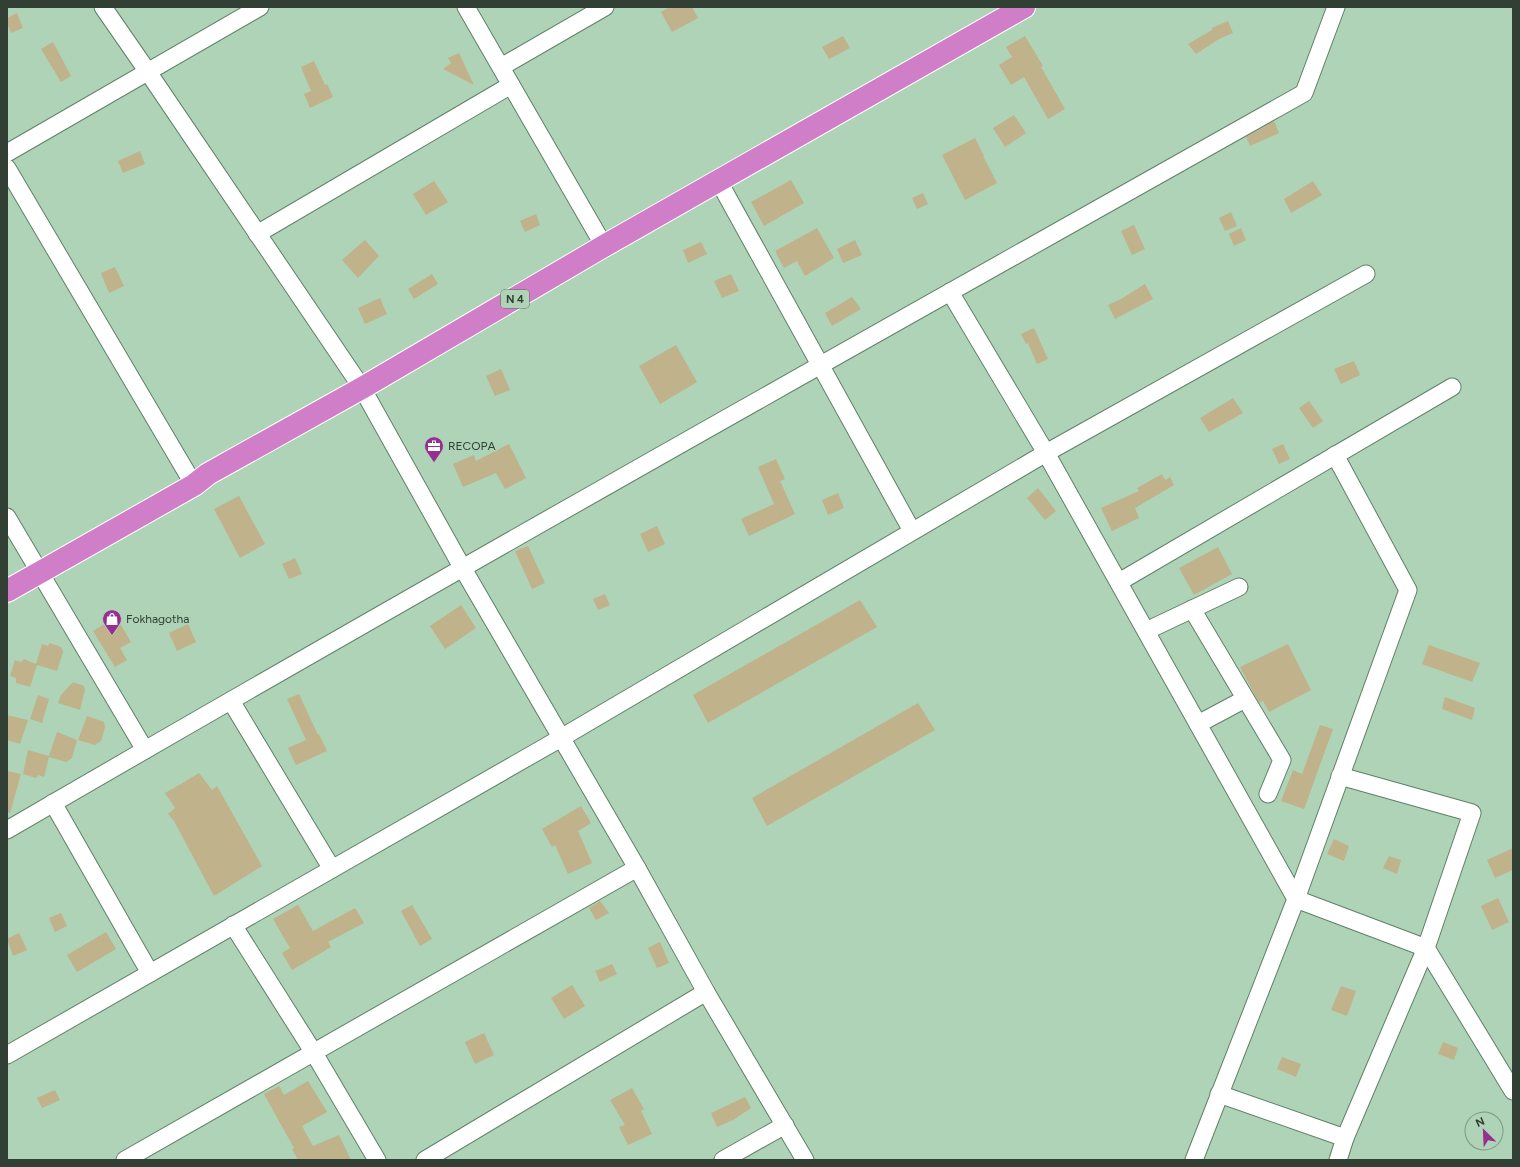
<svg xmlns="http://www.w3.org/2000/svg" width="1520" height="1167" viewBox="0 0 1520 1167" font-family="Figtree,sans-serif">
<rect width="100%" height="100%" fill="#afd3b6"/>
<!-- building -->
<g fill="#c0b28a">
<polygon points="670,7 692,7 698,18 672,32 661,12"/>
<polygon points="17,13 23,28 11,33 7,23 7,18"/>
<polygon points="1228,21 1233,33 1219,39 1196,54 1188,44 1212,30 1212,28"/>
<polygon points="843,36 850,48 829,59 822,47"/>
<polygon points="1025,36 1043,66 1041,67 1065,109 1048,119 1024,77 1011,85 999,65 1012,57 1006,47"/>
<polygon points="53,42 71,76 61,82 41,49"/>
<polygon points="459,53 474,85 443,69 451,63 448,58"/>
<polygon points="314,61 325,85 327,84 333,97 310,108 304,94 311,91 301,67"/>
<polygon points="1014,115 1026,133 1005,147 993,128"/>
<polygon points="1274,121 1279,133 1250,146 1246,137"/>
<polygon points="975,138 984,156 983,156 997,183 965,200 942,155"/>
<polygon points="140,151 145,164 123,173 118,161"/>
<polygon points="791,180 804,203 764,226 751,202"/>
<polygon points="434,181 448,202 426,215 413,194"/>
<polygon points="1313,181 1322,195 1291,213 1284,199"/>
<polygon points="923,193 928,204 917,209 912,198"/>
<polygon points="1231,212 1237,226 1225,231 1219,218"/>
<polygon points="536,214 540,225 525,232 520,221"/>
<polygon points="1134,225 1145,249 1132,255 1121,231"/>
<polygon points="817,228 834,258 805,276 797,261 784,268 775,251"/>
<polygon points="1241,228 1246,240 1234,246 1229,234"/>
<polygon points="365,240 379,256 358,278 342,260"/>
<polygon points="855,240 862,255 843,263 837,249"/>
<polygon points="701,242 707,254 688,263 683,250"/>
<polygon points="115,267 124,286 109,293 101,273"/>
<polygon points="432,274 438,284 414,299 408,289"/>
<polygon points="731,274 739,291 722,298 714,281"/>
<polygon points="1145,284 1153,299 1115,319 1108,305 1121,299"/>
<polygon points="852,297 861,309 832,326 825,313"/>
<polygon points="380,298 387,314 365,324 358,308"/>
<polygon points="1034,328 1048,359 1037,364 1028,343 1026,344 1021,334"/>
<polygon points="676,345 697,382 660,404 639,366"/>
<polygon points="1354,361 1360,375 1341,384 1334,369"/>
<polygon points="501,369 510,390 495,396 486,376"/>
<polygon points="1233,398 1243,413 1209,432 1200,418"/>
<polygon points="1309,401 1323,421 1313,428 1299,408"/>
<polygon points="509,444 526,478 505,489 496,473 463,487 453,464 474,455 476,461"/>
<polygon points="1283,444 1290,459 1279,464 1272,449"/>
<polygon points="776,459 785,479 780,481 795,514 749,536 741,519 774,504 758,467"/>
<polygon points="1162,474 1165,480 1170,477 1174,485 1135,508 1139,518 1112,531 1101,508 1139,491 1137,488"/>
<polygon points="1038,488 1056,511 1045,520 1027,498"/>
<polygon points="838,493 844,508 828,515 822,500"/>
<polygon points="239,496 265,544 240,558 214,509"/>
<polygon points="657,526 665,544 648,552 640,534"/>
<polygon points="528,546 545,583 532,589 515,551"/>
<polygon points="1218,547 1232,574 1194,595 1179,568"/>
<polygon points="295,558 302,574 289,579 282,564"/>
<polygon points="605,594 610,605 598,610 593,599"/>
<polygon points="860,600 877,627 708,723 693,695"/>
<polygon points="461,605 476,628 445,649 430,626"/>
<polygon points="116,617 131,642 120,648 127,660 115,667 93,631"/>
<polygon points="188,624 196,642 177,651 169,633"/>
<polygon points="50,643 61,647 63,652 57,671 37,665 30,687 16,683 16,678 10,676 15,660 21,662 24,659 36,664 42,644 48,646"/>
<polygon points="1288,644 1311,690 1269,712 1263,701 1259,703 1240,667"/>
<polygon points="1429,645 1480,663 1472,682 1422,664"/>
<polygon points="73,682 84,686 85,690 80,710 58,703 61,695"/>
<polygon points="299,694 318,735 319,734 327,751 296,765 288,748 306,740 287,699"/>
<polygon points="38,695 49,699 42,723 30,719"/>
<polygon points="1445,697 1475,708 1472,720 1442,709"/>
<polygon points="918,703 935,730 767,826 752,798"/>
<polygon points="7,715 28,720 20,744 7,740"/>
<polygon points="87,716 104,722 105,727 101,741 95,745 78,740"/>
<polygon points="1320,725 1333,729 1304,809 1281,801 1293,770 1302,774"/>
<polygon points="57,732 77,740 72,758 66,762 49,757 44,777 38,775 36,778 23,774 28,750 49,756"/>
<polygon points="7,771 21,774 10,813 7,812"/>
<polygon points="199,773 212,790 217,786 262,866 214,896 174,821 168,814 175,808 165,793 179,785"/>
<polygon points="581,806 591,823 578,831 592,863 568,874 555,845 552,847 542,829"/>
<polygon points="1334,839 1349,846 1344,861 1327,854"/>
<polygon points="1513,848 1513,870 1495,878 1487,860"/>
<polygon points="1389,856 1401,860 1397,874 1383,868"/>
<polygon points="1498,898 1509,922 1492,930 1481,906"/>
<polygon points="600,901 609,913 596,920 589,908"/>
<polygon points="298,905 313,931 355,908 364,923 328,942 331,947 292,970 282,953 290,948 273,919"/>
<polygon points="412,905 432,939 420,946 401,911"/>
<polygon points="61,913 67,926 55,932 49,918"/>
<polygon points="106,932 116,949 77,972 67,955"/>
<polygon points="19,933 27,950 13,956 7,939"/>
<polygon points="660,942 669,963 657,968 648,948"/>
<polygon points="612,964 617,974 600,982 595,971"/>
<polygon points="572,985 585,1006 564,1019 551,998"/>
<polygon points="1341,986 1356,991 1347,1016 1331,1010"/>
<polygon points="484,1033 494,1055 475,1064 465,1042"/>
<polygon points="1443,1042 1458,1048 1454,1060 1438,1054"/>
<polygon points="1282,1057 1301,1064 1296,1077 1277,1069"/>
<polygon points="308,1081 327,1112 302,1126 313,1146 339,1135 351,1160 298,1160 292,1149 294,1148 264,1094 279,1086 284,1095"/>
<polygon points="632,1088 644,1109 641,1111 652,1134 628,1145 619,1127 625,1125 610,1100"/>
<polygon points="55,1090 60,1100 42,1108 37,1098"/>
<polygon points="745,1097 751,1108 733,1120 717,1127 711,1113"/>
</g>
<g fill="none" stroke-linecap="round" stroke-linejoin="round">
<defs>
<g id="street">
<polyline points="103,7 148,72 362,388 462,567 637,868 706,992 805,1160"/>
<polyline points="466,7 604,246"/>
<polyline points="501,67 605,7"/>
<polyline points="7,153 260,7"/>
<polyline points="7,168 194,485"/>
<polyline points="718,180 912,531"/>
<polyline points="257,234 511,85"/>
<polyline points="950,292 1046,453 1296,899 1426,948 1513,1091"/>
<polyline points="7,517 145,750"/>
<polyline points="1119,582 1452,387"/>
<polyline points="1192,609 1282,760 1268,794"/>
<polyline points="1146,631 1239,587"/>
<polyline points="231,701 332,869"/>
<polyline points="1198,724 1245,699"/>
<polyline points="53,803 150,973"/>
<path d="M7 830C437 580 870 337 1304 93L1336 7"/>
<polyline points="233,925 314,1053 377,1160"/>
<polyline points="7,1055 561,738 1046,453 1366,274"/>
<polyline points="1219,1094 1345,1138"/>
<polyline points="125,1160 637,868"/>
<polyline points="425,1160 706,992"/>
<polyline points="723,1160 785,1125"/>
<polyline points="1194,1160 1296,899 1408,590 1335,455"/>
<polyline points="1338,1160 1345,1138 1426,948 1472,813 1340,776"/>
</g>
<polyline id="highway" points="7,591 194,485 208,474 362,388 604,246 1024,7"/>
</defs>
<!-- street casing -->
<use href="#street" stroke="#5f8167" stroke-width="19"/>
<!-- highway casing -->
<use href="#highway" stroke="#fff" stroke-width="24"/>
<!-- street -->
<use href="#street" stroke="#fff" stroke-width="17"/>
<!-- highway -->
<use href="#highway" stroke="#d17ec8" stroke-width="22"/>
</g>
<!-- icons -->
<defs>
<symbol id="office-pin" viewBox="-11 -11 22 30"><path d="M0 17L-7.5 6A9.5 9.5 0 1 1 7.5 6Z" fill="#982e91" stroke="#afd3b6"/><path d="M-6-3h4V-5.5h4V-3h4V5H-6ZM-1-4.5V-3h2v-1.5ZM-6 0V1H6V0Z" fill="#fff"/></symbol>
<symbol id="shop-pin" viewBox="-11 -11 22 30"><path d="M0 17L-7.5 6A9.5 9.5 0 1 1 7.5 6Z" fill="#982e91" stroke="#afd3b6"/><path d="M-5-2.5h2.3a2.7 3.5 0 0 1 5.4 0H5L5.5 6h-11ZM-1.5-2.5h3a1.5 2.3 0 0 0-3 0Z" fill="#fff"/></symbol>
</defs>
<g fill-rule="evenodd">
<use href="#office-pin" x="423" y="435" width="22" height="30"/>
<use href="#shop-pin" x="101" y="608" width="22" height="30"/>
</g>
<g text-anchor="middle" stroke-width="3" stroke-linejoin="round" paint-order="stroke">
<!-- shield labels -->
<rect fill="#afd3b6" stroke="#576b5b" stroke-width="1" x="501" y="290" width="28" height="18" rx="3"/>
<g font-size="11" font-weight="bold" fill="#313f34">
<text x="515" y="303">N 4</text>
</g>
<!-- poi labels -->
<g font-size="12" fill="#313f34" stroke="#afd3b6" text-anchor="start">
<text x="448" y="450">RECOPA</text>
<text x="126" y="623">Fokhagotha</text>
</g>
</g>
<!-- border -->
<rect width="1520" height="1167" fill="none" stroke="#313f34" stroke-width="16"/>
<!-- north arrow -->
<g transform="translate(1484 1131) rotate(336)"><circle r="19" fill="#afd3b6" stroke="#7d9882"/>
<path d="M0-3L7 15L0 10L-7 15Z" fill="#982e91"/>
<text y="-6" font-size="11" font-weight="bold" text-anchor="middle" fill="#313f34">N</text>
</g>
</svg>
